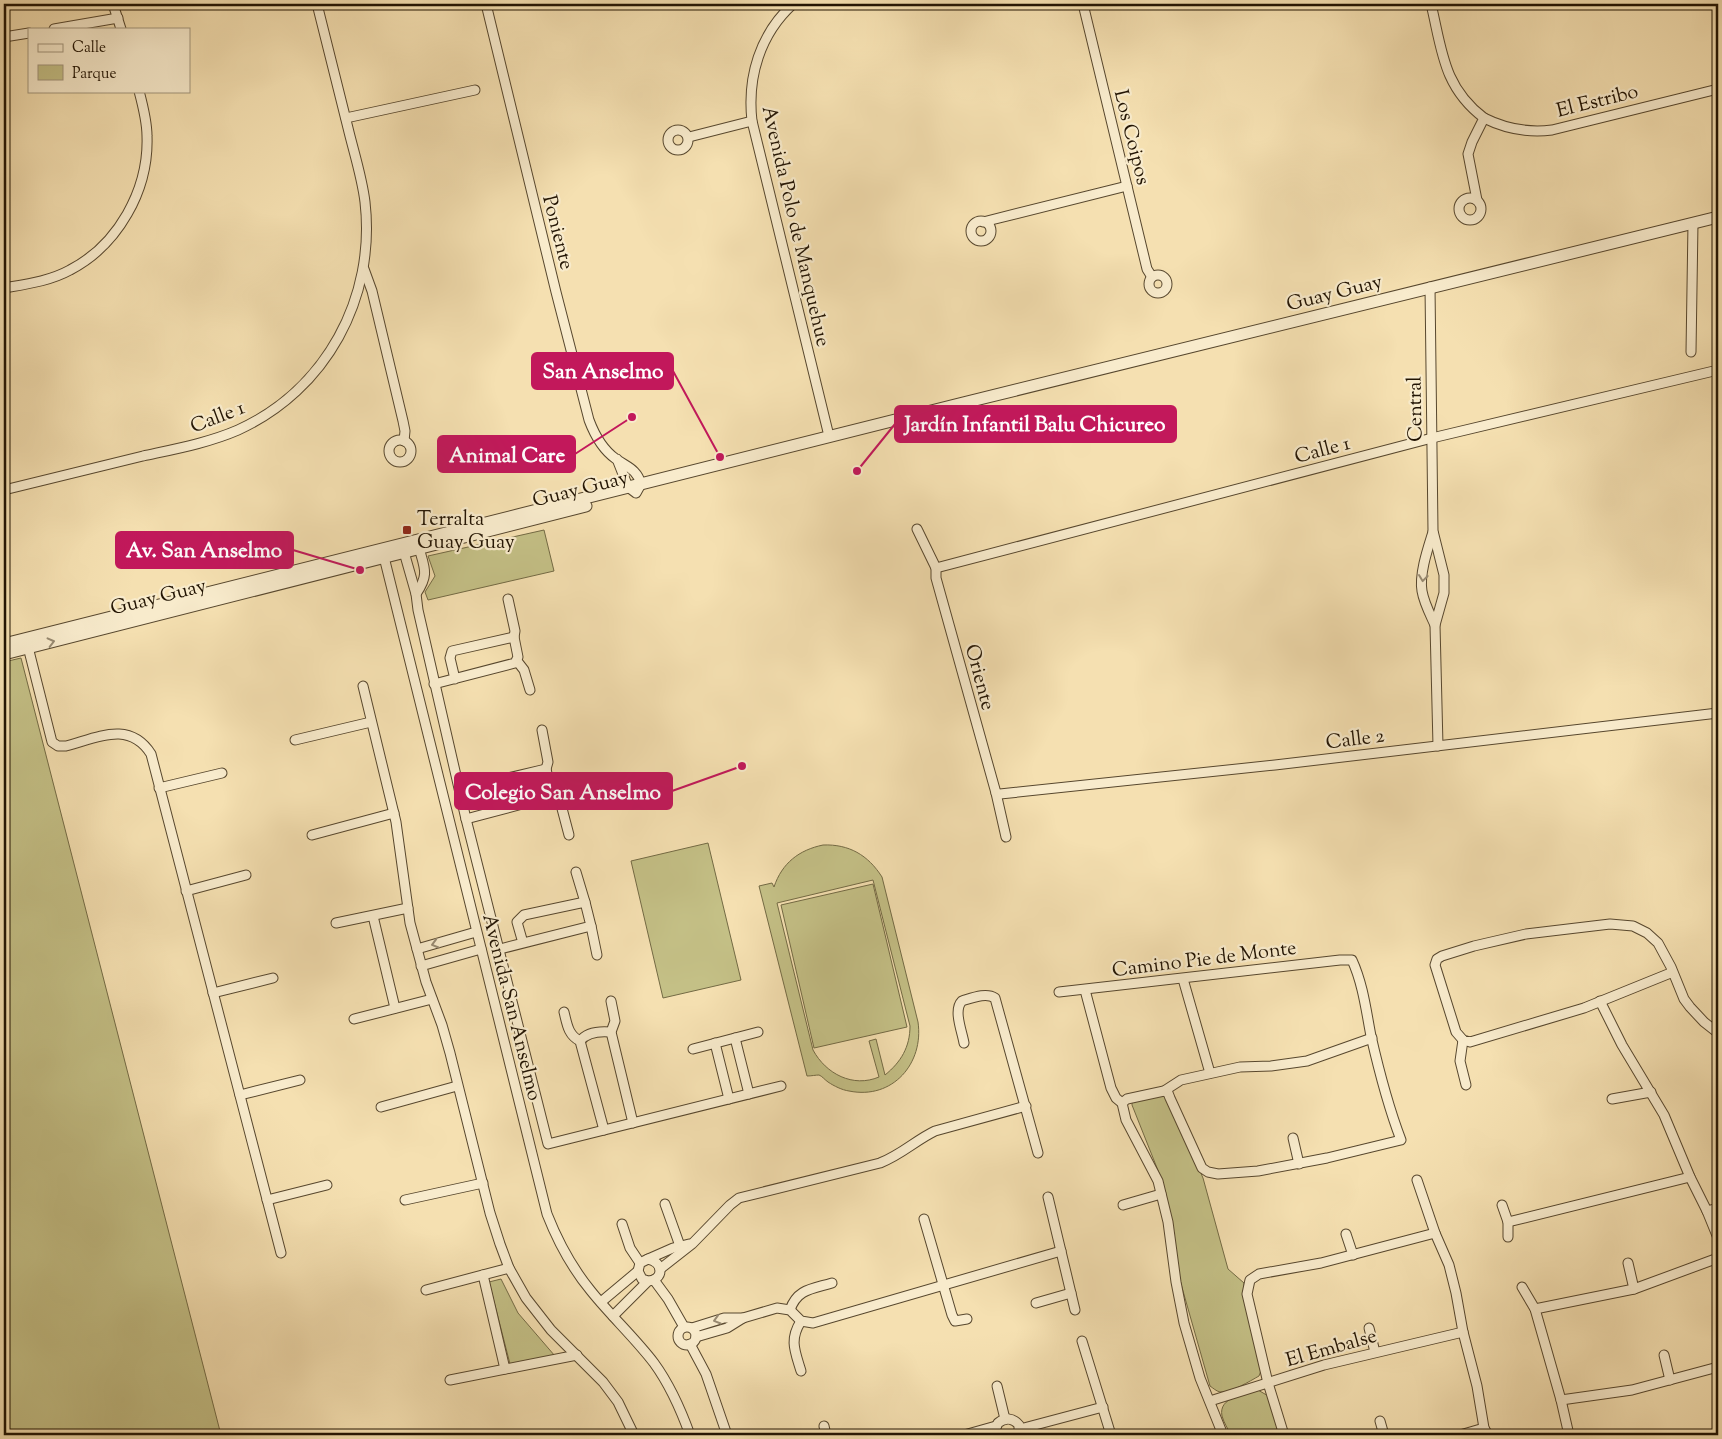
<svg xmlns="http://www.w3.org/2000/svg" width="1722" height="1439" viewBox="0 0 1722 1439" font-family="'Sorts Mill Goudy',serif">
<rect width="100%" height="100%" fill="#f5e0b1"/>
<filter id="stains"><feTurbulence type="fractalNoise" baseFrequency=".004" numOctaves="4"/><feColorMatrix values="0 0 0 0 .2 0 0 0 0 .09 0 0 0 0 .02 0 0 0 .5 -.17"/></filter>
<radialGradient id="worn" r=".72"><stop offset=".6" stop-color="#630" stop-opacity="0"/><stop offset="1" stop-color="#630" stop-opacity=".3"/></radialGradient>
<!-- green -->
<g fill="#c4c086" stroke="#736a44" fill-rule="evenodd">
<polygon points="544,530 554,571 428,600 425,592 435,576 428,556"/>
<polygon points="21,658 221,1435 5,1435 4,662"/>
<polygon points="708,843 741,980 663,998 631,861"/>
<path d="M823 845C849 844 868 855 882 877L918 1022C924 1063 893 1100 849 1091 842 1090 834 1086 828 1082 825 1080 822 1076 819 1075 816 1075 811 1076 807 1076L759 886 772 883 774 887C782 863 799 850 823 845ZM873 880 910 1026C910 1047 901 1062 885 1075L876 1039 869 1041 879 1077C853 1088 826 1074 813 1050L777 903Z"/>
<polygon points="873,884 907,1027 814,1048 781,905"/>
<path d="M1167 1094 1203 1178 1228 1269 1244 1283V1291L1262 1368 1259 1376C1250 1381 1231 1393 1220 1392 1216 1391 1213 1388 1210 1386L1181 1284 1161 1178 1132 1105V1102Z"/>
<polygon points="501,1279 518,1313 555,1356 510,1364 489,1282"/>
<path d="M1258 1390 1270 1397 1280 1435H1231C1228 1429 1224 1423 1222 1416 1218 1397 1245 1394 1258 1390Z"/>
</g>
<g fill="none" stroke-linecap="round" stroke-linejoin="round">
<defs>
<g id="minor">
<polyline points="113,4 121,29"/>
<path d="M486 4 556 292 589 420C595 436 603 450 616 459 627 467 637 469 641 484L636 493 628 487 617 459"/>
<path d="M793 4C760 34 747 77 752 121L829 436"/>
<polyline points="1083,4 1147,269 1152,277"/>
<path d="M1431 4C1442 50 1443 87 1484 118L1472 142 1468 154 1477 200"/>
<polyline points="54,29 118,18"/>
<polyline points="4,37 29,33"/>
<polyline points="346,118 475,90"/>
<path d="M1484 118C1506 129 1528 133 1552 130L1718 89"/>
<circle cx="678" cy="140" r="10"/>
<polyline points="689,137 752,121"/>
<circle cx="1470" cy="209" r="11"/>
<circle cx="981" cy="231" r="10"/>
<polyline points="983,222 1127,186"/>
<polyline points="364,269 372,291 403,421 405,431 404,441"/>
<circle cx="1158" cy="284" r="9"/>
<polyline points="1430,287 1433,531 1444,575 1444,593 1435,625 1438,746"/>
<path d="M4 288C27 284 50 281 70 270 118 245 149 190 147 136 147 121 143 106 139 91"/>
<polyline points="1691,352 1693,223"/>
<circle cx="400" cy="451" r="11"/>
<path d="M4 490C50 479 97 467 143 456 175 449 208 443 238 430 326 390 376 298 365 202 362 177 354 153 348 128 338 87 327 45 317 4"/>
<polyline points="917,529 936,568 936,578 996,793 1006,837"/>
<path d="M1433 532C1428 548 1419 574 1422 591 1424 603 1430 614 1435 625"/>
<polyline points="404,552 416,594 418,610 466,819 548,1144 781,1086"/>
<path d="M383 553 547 1214C558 1242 572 1268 591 1291 611 1316 635 1338 654 1363 670 1385 681 1410 690 1435"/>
<polyline points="936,568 1432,438 1718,370"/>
<path d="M416 594C429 575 425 569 419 548"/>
<polyline points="508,599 515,631 514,637"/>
<path d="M27 643 52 742 58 746H66C97 738 129 720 151 754L281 1253"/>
<polyline points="517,661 524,670 530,690"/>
<polyline points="434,684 515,663 518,657 514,637 452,651 450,658 455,679"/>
<polyline points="363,686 396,822 410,923 426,982 442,1025 450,1053 490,1213 500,1244 509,1268 526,1298 551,1330 603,1382 618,1402 634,1435"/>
<polyline points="542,730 548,762 546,769"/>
<polyline points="295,740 371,722"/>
<polyline points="159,788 222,773"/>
<polyline points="996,793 1000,794 1275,765 1718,713"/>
<polyline points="552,796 557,798 560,801 569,835"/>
<polyline points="466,819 552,796 546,769 487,783 483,791 488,813"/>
<polyline points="312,835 394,813"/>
<polyline points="576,872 585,902"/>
<polyline points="186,891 246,875"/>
<polyline points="373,916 395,1008"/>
<polyline points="336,923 408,908"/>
<polyline points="591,926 597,955"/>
<polyline points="417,949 476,932"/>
<polyline points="500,949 591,926 585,902 524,915 517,922 523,943"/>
<polyline points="421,966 481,949"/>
<polyline points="1673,972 1584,1008 1470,1042 1463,1040 1456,1032 1435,965 1437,959 1442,956 1474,946 1526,934 1610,924 1633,926 1647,933 1658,943 1671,967 1684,999 1690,1007 1704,1022 1718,1033"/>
<polyline points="1183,979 1210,1073"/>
<polyline points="1085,990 1111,1088 1116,1098 1122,1103 1126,1120 1158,1181 1168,1222 1176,1282 1184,1323 1200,1378 1223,1435"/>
<path d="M1059 992 1340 960H1352C1363 984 1366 1010 1371 1036 1379 1071 1388 1106 1401 1140L1327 1158 1258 1171 1218 1174 1208 1172 1202 1168 1170 1098 1168 1093 1164 1091"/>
<polyline points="213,993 273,978"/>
<polyline points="611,1001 615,1021 611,1032 633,1123"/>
<polyline points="1600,1001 1622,1045 1664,1115 1690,1177 1707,1211 1718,1238"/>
<path d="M564 1012C567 1024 568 1035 580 1041L604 1130"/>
<polyline points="354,1019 432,999"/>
<polyline points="735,1038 749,1094"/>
<polyline points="1463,1040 1460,1061 1466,1085"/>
<path d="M580 1041C587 1032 600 1031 611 1032"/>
<polyline points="715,1043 729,1099"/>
<path d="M964 1043C962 1031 953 1010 962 1001 972 998 986 992 995 998L1038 1153"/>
<polyline points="693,1049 758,1032"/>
<polyline points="240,1095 300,1080"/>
<polyline points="1612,1099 1651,1092"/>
<polyline points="1122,1103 1127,1099 1164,1091 1181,1080 1240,1067 1271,1066 1307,1061 1372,1038"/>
<polyline points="381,1107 457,1086"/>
<polyline points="1293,1138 1299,1164"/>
<polyline points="1417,1180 1435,1233 1449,1265 1456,1293 1463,1332 1477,1386 1484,1428 1488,1435"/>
<polyline points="1048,1197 1075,1310"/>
<polyline points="267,1200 327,1185"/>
<polyline points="405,1200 483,1183"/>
<polyline points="665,1204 680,1246"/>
<polyline points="1123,1205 1161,1194"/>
<polyline points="1502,1205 1508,1222 1508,1237"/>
<polyline points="1707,1211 1718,1208"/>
<polyline points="924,1219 952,1315 955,1321 967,1319"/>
<polyline points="1508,1222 1690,1177"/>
<polyline points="622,1224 630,1248 640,1263"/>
<polyline points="1346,1234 1353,1255"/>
<polyline points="648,1259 673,1248 689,1244"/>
<polyline points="1628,1263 1634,1289"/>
<path d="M660 1269 692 1244 730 1205 739 1198 880 1163C901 1155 916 1140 935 1131L1026 1106"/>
<polyline points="483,1275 505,1369"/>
<polyline points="654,1280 668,1299 684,1327"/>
<polyline points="1522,1287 1535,1309 1561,1400 1569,1435"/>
<polyline points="426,1290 509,1268"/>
<polyline points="601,1302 638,1271"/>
<polyline points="1036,1303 1071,1293"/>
<polyline points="1535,1309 1634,1289 1718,1258"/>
<path d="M790 1310C797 1289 812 1289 832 1283"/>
<path d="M613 1316 648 1281C664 1280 664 1262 648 1259L640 1263 638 1271 642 1279 648 1281"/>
<path d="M801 1321C789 1340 795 1351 801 1371"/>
<circle cx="687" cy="1336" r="9"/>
<polyline points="692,1328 724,1318 743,1318"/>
<polyline points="1369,1328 1375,1352"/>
<polyline points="696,1337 727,1328 743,1318 777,1308 790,1310 801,1321 813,1323 1061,1251"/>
<polyline points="1082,1341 1111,1435"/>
<polyline points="690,1344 706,1374 727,1435"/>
<polyline points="1664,1355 1670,1380"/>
<polyline points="450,1380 577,1355"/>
<polyline points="997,1386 1005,1419"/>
<polyline points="1561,1400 1632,1390 1718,1367"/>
<polyline points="1210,1401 1324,1365 1463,1332"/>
<polyline points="1380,1421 1384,1435"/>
<polyline points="824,1426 826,1435"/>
<polyline points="1020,1429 1103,1407"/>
<polyline points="964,1435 996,1426"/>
<path d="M996 1435 995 1430 998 1423C1006 1417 1013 1418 1019 1425V1434"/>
<polyline points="1284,1435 1268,1383 1247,1294 1250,1280 1259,1274 1321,1263 1435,1233"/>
<polyline points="1460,1435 1484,1428"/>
</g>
<g id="tertiary">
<polyline points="4,644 959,404 1718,217"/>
<polyline points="4,654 586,506"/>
</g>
</defs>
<!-- minor casing -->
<use href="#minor" stroke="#57472e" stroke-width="11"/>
<!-- tertiary casing -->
<use href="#tertiary" stroke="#57472e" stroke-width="13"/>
<!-- minor -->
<use href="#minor" stroke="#f8ebcc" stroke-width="9"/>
<!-- tertiary -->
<use href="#tertiary" stroke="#f8ebcc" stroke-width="11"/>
</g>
<!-- one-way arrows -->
<defs><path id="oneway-chevron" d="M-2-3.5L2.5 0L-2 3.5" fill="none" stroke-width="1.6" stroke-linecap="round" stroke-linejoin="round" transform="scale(1.25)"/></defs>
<g stroke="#988a72">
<use href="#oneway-chevron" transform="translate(1423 578) rotate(97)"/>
<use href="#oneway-chevron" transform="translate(51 642) rotate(-14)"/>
<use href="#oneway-chevron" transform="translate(435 944) rotate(164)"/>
<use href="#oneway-chevron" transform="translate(717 1320) rotate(163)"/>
</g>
<!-- markers -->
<rect fill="#8f2418" stroke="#f8ebcc" stroke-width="2" x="402" y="525" width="10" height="10" rx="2.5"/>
<g text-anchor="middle" stroke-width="4.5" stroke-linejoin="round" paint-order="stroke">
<!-- street labels -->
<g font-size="20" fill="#221403" stroke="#f8ebcc">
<text transform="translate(1597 100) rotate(-14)" y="7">El Estribo</text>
<text transform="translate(1133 137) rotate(76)" y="7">Los Coipos</text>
<text transform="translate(797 226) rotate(77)" y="7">Avenida Polo de Manquehue</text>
<text transform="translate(559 232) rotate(76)" y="7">Poniente</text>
<text transform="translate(1334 292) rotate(-14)" y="7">Guay Guay</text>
<text transform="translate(1414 409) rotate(-91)" y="7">Central</text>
<text transform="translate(217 416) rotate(-21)" y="7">Calle 1</text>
<text transform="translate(1322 449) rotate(-15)" y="7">Calle 1</text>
<text transform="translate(580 488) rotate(-14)" y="7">Guay Guay</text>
<text transform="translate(158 596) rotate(-14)" y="7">Guay Guay</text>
<text transform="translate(981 677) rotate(75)" y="7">Oriente</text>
<text transform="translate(1355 738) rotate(-7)" y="7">Calle 2</text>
<text transform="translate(1204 958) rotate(-7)" y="7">Camino Pie de Monte</text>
<text transform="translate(513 1007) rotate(76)" y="7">Avenida San Anselmo</text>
<text transform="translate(1331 1347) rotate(-16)" y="7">El Embalse</text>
</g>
<!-- poi labels -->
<g font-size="20" fill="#221403" stroke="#f8ebcc" text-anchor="start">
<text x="417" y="525">Terralta<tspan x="417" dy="23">Guay Guay</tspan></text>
</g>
</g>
<!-- callouts -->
<path fill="none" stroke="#c2185b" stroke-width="2" d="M720 457L673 371M857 471L895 424M632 417L575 454M360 570L293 550M742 766L672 791"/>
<g fill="#c2185b" stroke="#f8ebcc" stroke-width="2">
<circle cx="720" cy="457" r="5"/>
<circle cx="857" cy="471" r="5"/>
<circle cx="632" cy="417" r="5"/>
<circle cx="360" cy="570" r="5"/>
<circle cx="742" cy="766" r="5"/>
</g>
<g fill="#c2185b" stroke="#c2185b" stroke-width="2">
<rect x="532" y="353" width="141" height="36" rx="5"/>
<rect x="895" y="406" width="281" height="36" rx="5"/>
<rect x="438" y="436" width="137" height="36" rx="5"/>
<rect x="116" y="532" width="177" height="36" rx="5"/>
<rect x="455" y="773" width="217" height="36" rx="5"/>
</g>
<g font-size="21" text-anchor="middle" font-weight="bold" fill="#fff">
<text x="603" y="378">San Anselmo</text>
<text x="1035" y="431">Jardín Infantil Balu Chicureo</text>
<text x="507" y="462">Animal Care</text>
<text x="204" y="557">Av. San Anselmo</text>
<text x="563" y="799">Colegio San Anselmo</text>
</g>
<!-- margin -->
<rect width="1722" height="1439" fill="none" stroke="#f5e0b1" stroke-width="20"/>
<rect x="5" y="5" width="1712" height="1429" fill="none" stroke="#221403" stroke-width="2.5"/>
<rect x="10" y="10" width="1702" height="1419" fill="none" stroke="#221403"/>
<!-- legend -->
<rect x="28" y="28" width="162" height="65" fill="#f8ebcc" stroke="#a2957c"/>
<rect x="38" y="44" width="25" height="8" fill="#f8ebcc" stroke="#a2957c"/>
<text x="72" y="52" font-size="15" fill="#221403">Calle</text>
<rect x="38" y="65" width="25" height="15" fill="#c4c086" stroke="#a2957c"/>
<text x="72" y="78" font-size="15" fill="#221403">Parque</text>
<rect width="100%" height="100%" filter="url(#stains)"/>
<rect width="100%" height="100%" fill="url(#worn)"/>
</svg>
